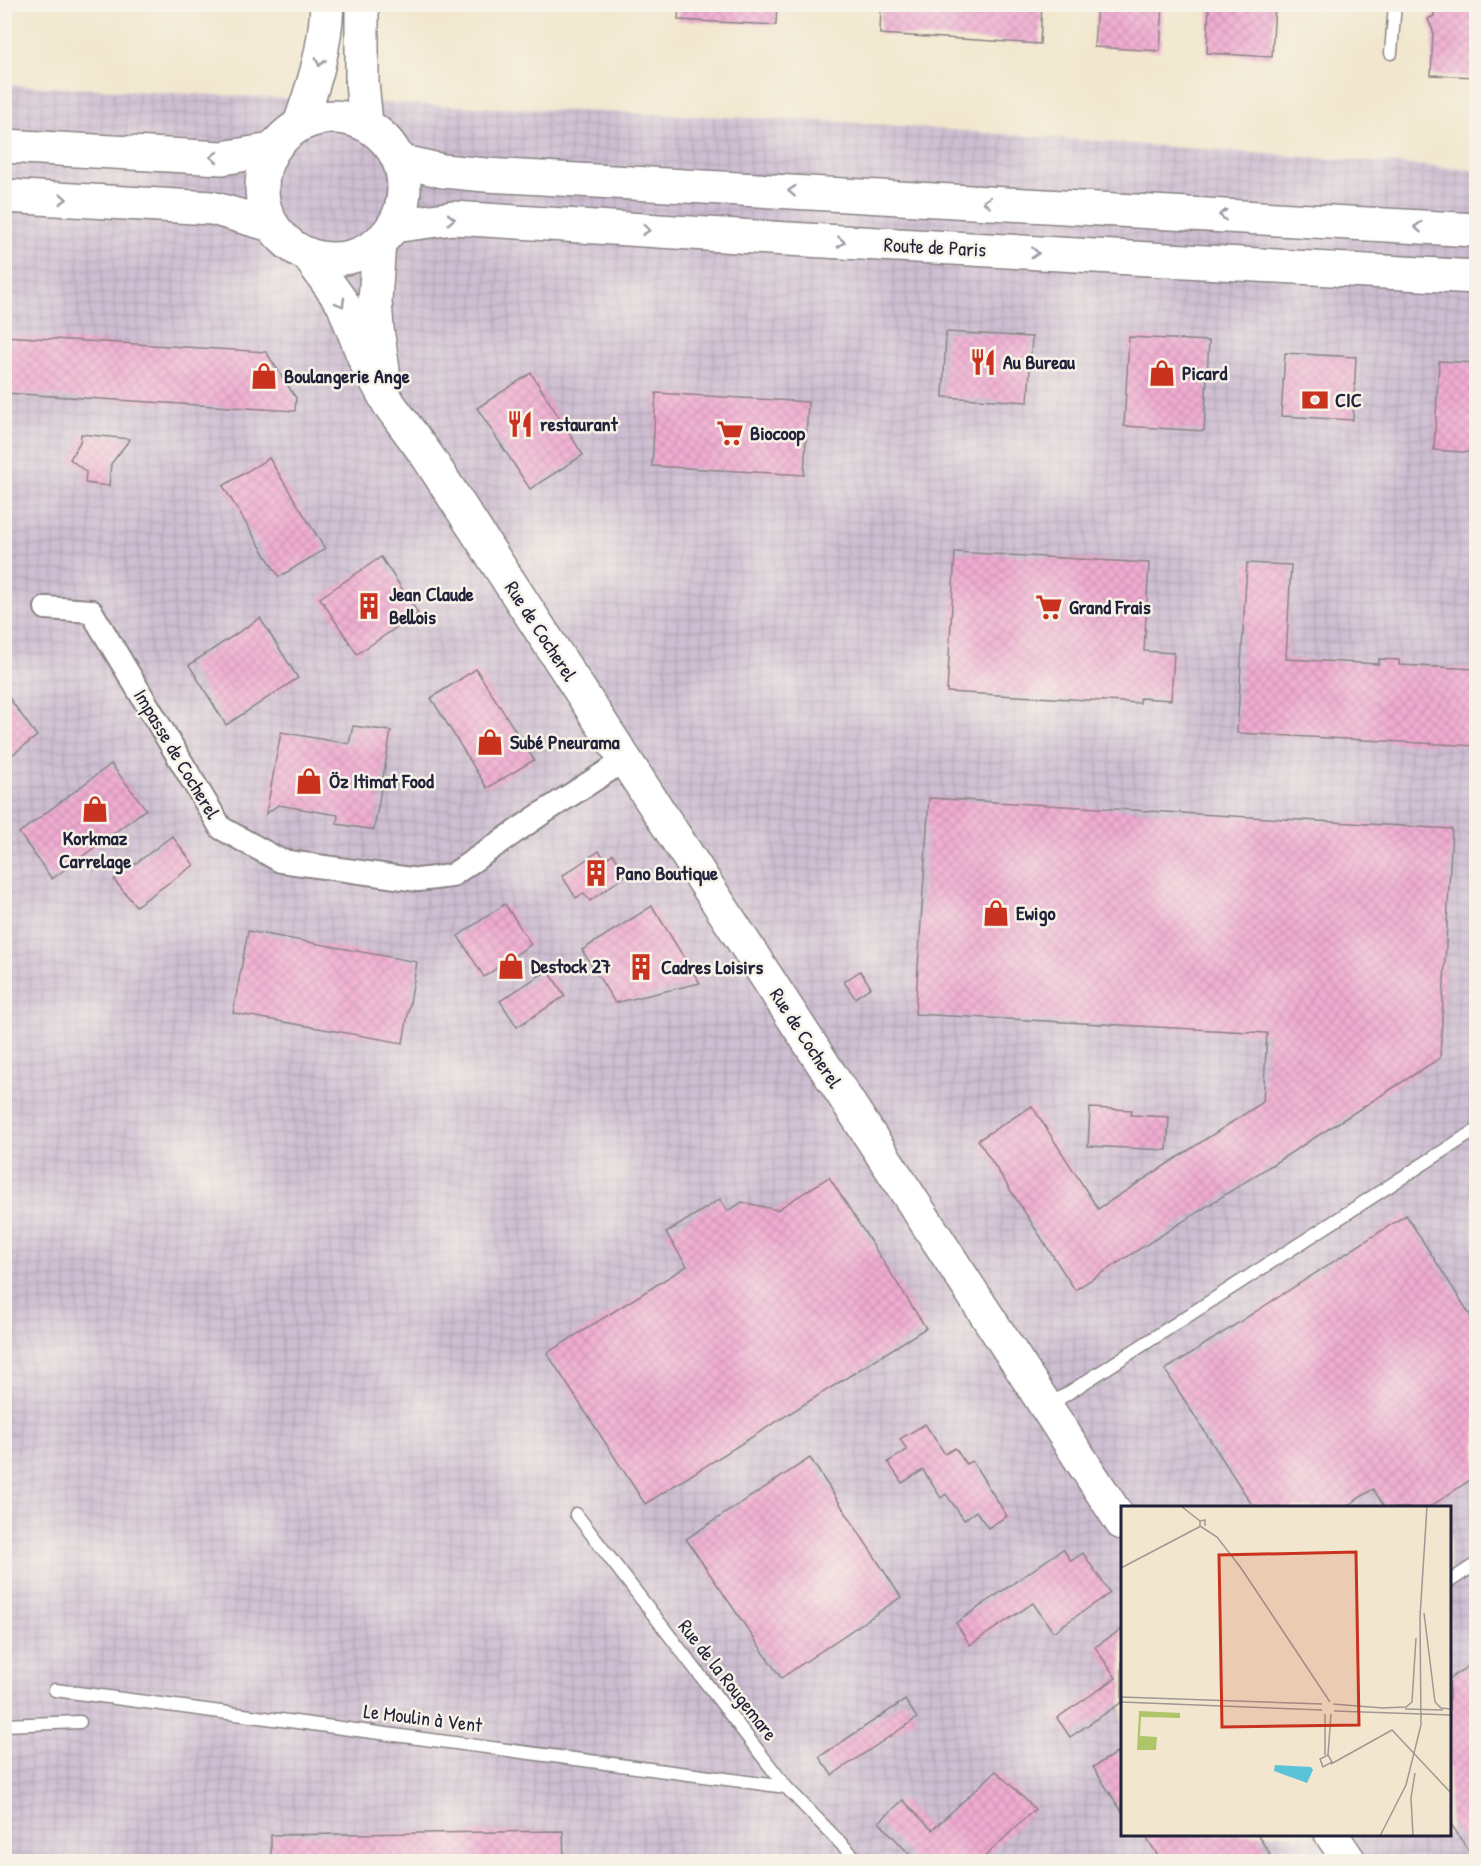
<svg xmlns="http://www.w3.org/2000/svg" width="1481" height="1866" viewBox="0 0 1481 1866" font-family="'Patrick Hand',sans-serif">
<defs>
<pattern id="industrial-grid" width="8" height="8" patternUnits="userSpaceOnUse" patternTransform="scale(1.5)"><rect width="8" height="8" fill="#cebed2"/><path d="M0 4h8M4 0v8" fill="none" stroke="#b1a3b5"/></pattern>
<pattern id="building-cross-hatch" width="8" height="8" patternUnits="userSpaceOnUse" patternTransform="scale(1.5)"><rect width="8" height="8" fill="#f0acd1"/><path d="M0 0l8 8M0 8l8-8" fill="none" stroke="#ce94b4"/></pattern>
</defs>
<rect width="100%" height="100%" fill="#f7f3e8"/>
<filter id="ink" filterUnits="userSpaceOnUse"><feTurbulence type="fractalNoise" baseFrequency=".0167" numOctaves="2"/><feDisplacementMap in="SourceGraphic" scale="12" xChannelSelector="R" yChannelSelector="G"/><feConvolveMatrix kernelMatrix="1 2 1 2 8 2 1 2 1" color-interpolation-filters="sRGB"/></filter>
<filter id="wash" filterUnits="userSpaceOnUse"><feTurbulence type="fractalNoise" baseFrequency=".008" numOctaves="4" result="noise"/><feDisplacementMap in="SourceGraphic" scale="24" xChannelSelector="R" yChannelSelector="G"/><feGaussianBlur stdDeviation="1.35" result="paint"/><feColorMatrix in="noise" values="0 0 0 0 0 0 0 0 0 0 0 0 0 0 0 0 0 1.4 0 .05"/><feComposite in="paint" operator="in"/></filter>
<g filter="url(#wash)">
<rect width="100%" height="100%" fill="#f2e7ce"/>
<!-- industrial -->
<path fill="url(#industrial-grid)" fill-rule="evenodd" d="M4 85 428 105 846 122 1476 170V1861H5ZM1122 1508H1450V1834H1122Z"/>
<g id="blocks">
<!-- building -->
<g fill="url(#building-cross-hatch)">
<polygon points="679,4 777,4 776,25 678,20"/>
<polygon points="881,4 1042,4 1040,44 880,34"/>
<polygon points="1097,4 1163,4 1160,51 1094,47"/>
<polygon points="1209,4 1275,4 1272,57 1207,53"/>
<polygon points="1434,4 1476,4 1476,77 1431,75 1433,31 1428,19 1434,16"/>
<polygon points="946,332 1032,337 1028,402 943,397"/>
<polygon points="4,336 266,352 296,398 295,411 4,393"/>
<polygon points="1129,337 1209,341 1204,431 1124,426"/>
<polygon points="1285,353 1356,357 1353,420 1281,416"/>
<polygon points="1439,361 1476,363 1476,453 1434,450"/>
<polygon points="531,373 583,455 530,489 477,408"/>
<polygon points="656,393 808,402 804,475 652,466"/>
<polygon points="81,434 130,439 111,464 109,486 85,483 86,472 70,459 80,442"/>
<polygon points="269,458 325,549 279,577 223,486"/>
<polygon points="955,552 1149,563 1144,651 1174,653 1171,700 1140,698 1140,703 947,692"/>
<polygon points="381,557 418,613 357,654 320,598"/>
<polygon points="1247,563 1291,565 1286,659 1379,664 1379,659 1399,660 1399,665 1476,669 1476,746 1237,733"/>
<polygon points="260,618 298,678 226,725 189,665"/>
<polygon points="476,669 534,760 487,788 431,698"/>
<polygon points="4,691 37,736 4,761"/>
<polygon points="353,726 391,731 374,830 337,824 338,815 278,805 266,814 281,732 349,744"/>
<polygon points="111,764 146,809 52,879 19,833"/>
<polygon points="929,798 1452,829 1440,1058 1075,1290 978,1140 1032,1106 1098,1209 1263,1102 1267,1033 915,1014"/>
<polygon points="172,836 194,865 136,906 114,880"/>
<polygon points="599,851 605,859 613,854 626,875 590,901 584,893 576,898 562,876"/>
<polygon points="505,904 531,944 484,977 458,936"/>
<polygon points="652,906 700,983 615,1003 582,950"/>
<polygon points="248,931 417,962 403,1043 233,1013"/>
<polygon points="548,970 565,996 517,1027 500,1001"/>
<polygon points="860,971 871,987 855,998 844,982"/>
<polygon points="1090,1108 1132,1110 1131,1115 1169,1117 1167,1150 1088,1146"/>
<polygon points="829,1177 926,1328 645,1504 547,1353 687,1266 666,1233 720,1199 728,1211 742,1202 777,1210"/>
<polygon points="1406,1215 1476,1324 1476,1476 1428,1508 1385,1508 1373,1489 1344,1508 1254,1508 1165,1370"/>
<polygon points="925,1424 945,1454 955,1448 966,1464 972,1461 1007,1516 988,1528 976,1511 964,1520 946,1494 941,1498 923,1470 902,1483 888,1462 907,1450 900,1439"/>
<polygon points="810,1458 901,1597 781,1678 686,1539"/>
<polygon points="1063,1549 1071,1561 1083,1553 1110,1593 1053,1632 1033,1603 970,1645 956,1623"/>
<polygon points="1122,1629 1122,1702 1070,1737 1057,1718 1116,1678 1095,1647"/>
<polygon points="1476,1661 1476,1862 1449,1821 1449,1679"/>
<polygon points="905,1700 917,1718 832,1775 819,1757"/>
<polygon points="1116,1753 1122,1763 1122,1812 1093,1767"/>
<polygon points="996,1771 1035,1809 979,1862 917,1862 879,1822 903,1800 932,1830"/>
<polygon points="563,1831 564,1862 271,1862 271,1835"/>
<polygon points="1144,1834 1257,1834 1270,1854 1259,1862 1162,1862"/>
</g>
</g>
</g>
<g filter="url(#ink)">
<use href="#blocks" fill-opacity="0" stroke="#8a8484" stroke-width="1.5"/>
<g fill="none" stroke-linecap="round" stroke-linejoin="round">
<defs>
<g id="lane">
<polyline points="1391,53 1395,4"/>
<polyline points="1048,1406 1465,1137 1476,1131"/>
<polyline points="576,1514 786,1787 859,1862"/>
<polyline points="1450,1581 1476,1564"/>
<polyline points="55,1690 786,1787"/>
<polyline points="4,1725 80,1722"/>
</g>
<polyline id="street" points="46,608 91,611 221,828 281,861 418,880 451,876 541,814 625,760"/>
<g id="secondary">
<polyline points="362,4 362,82 366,124"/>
<path d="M300 124C315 81 325 50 327 4"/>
<polyline points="379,242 375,301 377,329 383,370"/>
<polyline points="308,255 343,304 365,360 389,404 428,457 1122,1523"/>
<polyline points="1331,1834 1350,1862"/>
</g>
<g id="primary">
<circle cx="333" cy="188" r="71"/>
<polyline points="4,146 222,158 272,150"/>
<polyline points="400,161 443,171 486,175 1476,230"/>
<polyline points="4,196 212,208 271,225"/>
<polyline points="393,226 453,218 770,238 1476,277"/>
</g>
</defs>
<!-- lane casing -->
<use href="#lane" stroke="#8a8484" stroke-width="15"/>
<!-- street casing -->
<use href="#street" stroke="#8a8484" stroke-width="26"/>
<!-- secondary casing -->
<use href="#secondary" stroke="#8a8484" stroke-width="36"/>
<!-- primary casing -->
<use href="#primary" stroke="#8a8484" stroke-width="36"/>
<!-- lane -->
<use href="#lane" stroke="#fff" stroke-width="12"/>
<!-- street -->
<use href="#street" stroke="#fff" stroke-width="22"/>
<!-- secondary -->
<use href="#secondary" stroke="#fff" stroke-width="33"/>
<!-- primary -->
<use href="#primary" stroke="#fff" stroke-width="33"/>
</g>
<!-- one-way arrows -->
<defs><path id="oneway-chevron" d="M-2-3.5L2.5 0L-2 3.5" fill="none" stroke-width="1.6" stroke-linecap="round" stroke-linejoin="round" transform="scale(1.5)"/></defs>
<g stroke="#9c9ca7">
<use href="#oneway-chevron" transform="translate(320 62) rotate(103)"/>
<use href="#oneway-chevron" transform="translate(214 157) rotate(-178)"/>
<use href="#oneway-chevron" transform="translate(792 191) rotate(-177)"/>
<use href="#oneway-chevron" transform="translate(63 199) rotate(3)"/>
<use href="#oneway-chevron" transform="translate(987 202) rotate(-177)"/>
<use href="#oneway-chevron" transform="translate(1223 215) rotate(-177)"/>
<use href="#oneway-chevron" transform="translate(451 219) rotate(-1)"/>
<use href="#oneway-chevron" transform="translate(1418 227) rotate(-177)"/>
<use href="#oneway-chevron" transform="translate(646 230) rotate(4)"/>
<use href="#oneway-chevron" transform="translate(841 242) rotate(3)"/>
<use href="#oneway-chevron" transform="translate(1035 253) rotate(3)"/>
<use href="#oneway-chevron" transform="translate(341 303) rotate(60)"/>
</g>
</g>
<!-- icons -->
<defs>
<symbol id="restaurant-bare" viewBox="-9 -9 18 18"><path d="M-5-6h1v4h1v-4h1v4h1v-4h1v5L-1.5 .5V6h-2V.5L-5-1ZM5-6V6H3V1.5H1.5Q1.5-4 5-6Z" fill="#c8321e" stroke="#f7f3e8" stroke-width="2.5" paint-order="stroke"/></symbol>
<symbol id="shop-bare" viewBox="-9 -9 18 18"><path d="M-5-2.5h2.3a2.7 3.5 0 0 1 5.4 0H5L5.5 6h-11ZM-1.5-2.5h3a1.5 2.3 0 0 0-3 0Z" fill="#c8321e" stroke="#f7f3e8" stroke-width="2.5" paint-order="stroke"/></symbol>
<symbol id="bank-bare" viewBox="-9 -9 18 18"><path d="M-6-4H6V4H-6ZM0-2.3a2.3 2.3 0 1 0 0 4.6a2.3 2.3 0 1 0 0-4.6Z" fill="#c8321e" stroke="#f7f3e8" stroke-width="2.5" paint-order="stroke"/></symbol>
<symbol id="supermarket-bare" viewBox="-9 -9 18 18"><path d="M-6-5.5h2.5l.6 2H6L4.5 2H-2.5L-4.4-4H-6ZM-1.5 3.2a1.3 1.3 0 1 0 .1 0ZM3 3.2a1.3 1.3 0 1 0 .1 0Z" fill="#c8321e" stroke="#f7f3e8" stroke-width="2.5" paint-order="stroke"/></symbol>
<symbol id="building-bare" viewBox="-9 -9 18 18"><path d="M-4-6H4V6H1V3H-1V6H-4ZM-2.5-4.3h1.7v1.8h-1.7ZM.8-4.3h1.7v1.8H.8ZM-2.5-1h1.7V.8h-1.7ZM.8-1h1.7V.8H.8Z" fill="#c8321e" stroke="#f7f3e8" stroke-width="2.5" paint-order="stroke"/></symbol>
</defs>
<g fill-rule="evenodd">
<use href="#restaurant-bare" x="964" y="343" width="38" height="38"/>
<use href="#shop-bare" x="1143" y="354" width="38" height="38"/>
<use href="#shop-bare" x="245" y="357" width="38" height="38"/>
<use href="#bank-bare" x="1296" y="381" width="38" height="38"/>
<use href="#restaurant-bare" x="501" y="405" width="38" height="38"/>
<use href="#supermarket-bare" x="711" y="414" width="38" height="38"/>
<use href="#building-bare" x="350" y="587" width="38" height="38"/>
<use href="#supermarket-bare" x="1030" y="588" width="38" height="38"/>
<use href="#shop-bare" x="471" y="723" width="38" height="38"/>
<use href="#shop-bare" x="290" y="762" width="38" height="38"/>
<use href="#shop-bare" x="76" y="790" width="38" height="38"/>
<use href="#building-bare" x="577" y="854" width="38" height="38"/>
<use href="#shop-bare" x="977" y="894" width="38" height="38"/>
<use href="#shop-bare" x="492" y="947" width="38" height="38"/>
<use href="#building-bare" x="622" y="948" width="38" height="38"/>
</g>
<g text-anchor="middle" stroke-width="5" stroke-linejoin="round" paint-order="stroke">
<!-- street labels -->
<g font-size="20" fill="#22223b" stroke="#f7f3e8">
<text transform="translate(935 247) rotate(3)" y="7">Route de Paris</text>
<text transform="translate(541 631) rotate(57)" y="7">Rue de Cocherel</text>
<text transform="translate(177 754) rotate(59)" y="7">Impasse de Cocherel</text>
<text transform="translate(806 1038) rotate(57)" y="7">Rue de Cocherel</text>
<text transform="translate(728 1680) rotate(52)" y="7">Rue de la Rougemare</text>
<text transform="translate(423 1718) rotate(7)" y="7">Le Moulin à Vent</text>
</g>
<!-- poi labels -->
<g font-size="20" font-weight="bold" fill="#22223b" stroke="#f7f3e8" text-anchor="start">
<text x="1003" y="369">Au Bureau</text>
<text x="1182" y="380">Picard</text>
<text x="284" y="383">Boulangerie Ange</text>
<text x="1335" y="407">CIC</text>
<text x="540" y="431">restaurant</text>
<text x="750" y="440">Biocoop</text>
<text x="389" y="601">Jean Claude<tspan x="389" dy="23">Bellois</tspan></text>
<text x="1069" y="614">Grand Frais</text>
<text x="510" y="749">Subé Pneurama</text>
<text x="329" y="788">Öz Itimat Food</text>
<text x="95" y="845" text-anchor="middle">Korkmaz<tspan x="95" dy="23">Carrelage</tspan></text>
<text x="616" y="880">Pano Boutique</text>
<text x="1016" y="920">Ewigo</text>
<text x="531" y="973">Destock 27</text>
<text x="661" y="974">Cadres Loisirs</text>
</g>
</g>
<!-- overview -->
<g transform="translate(1121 1506)">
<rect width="330" height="330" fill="#f2e7ce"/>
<path d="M18 205 59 207V212L20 211 19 230 36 231 35 244H16Z" fill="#aec569"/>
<path d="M154 259 190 261 192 264 186 277 153 265Z" fill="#5bc3d8"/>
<path fill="none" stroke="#9f9893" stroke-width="1.5" d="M60 0 79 15M84 20V14L79 15V20L96 31 120 62 209 196M0 62 80 20M303 107 314 196 320 202 330 203M0 191 201 198M0 196 201 204M212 198 262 202M260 202 285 201 291 196 295 132M284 203 322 204M213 205 330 209M204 249V208M207 249 199 253 202 261 211 256 207 249 210 208M210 258 271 224 330 287M259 330 285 279 300 219 299 111 306 0M292 330 290 292 294 267"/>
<path fill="#c8321e" fill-opacity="0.15" stroke="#c8321e" stroke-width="3" d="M235 46 238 219 101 221 98 49Z"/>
<rect width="330" height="330" fill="none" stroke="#22223b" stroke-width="3"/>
</g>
<!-- margin -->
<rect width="1481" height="1866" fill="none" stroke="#f7f3e8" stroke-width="24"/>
</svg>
